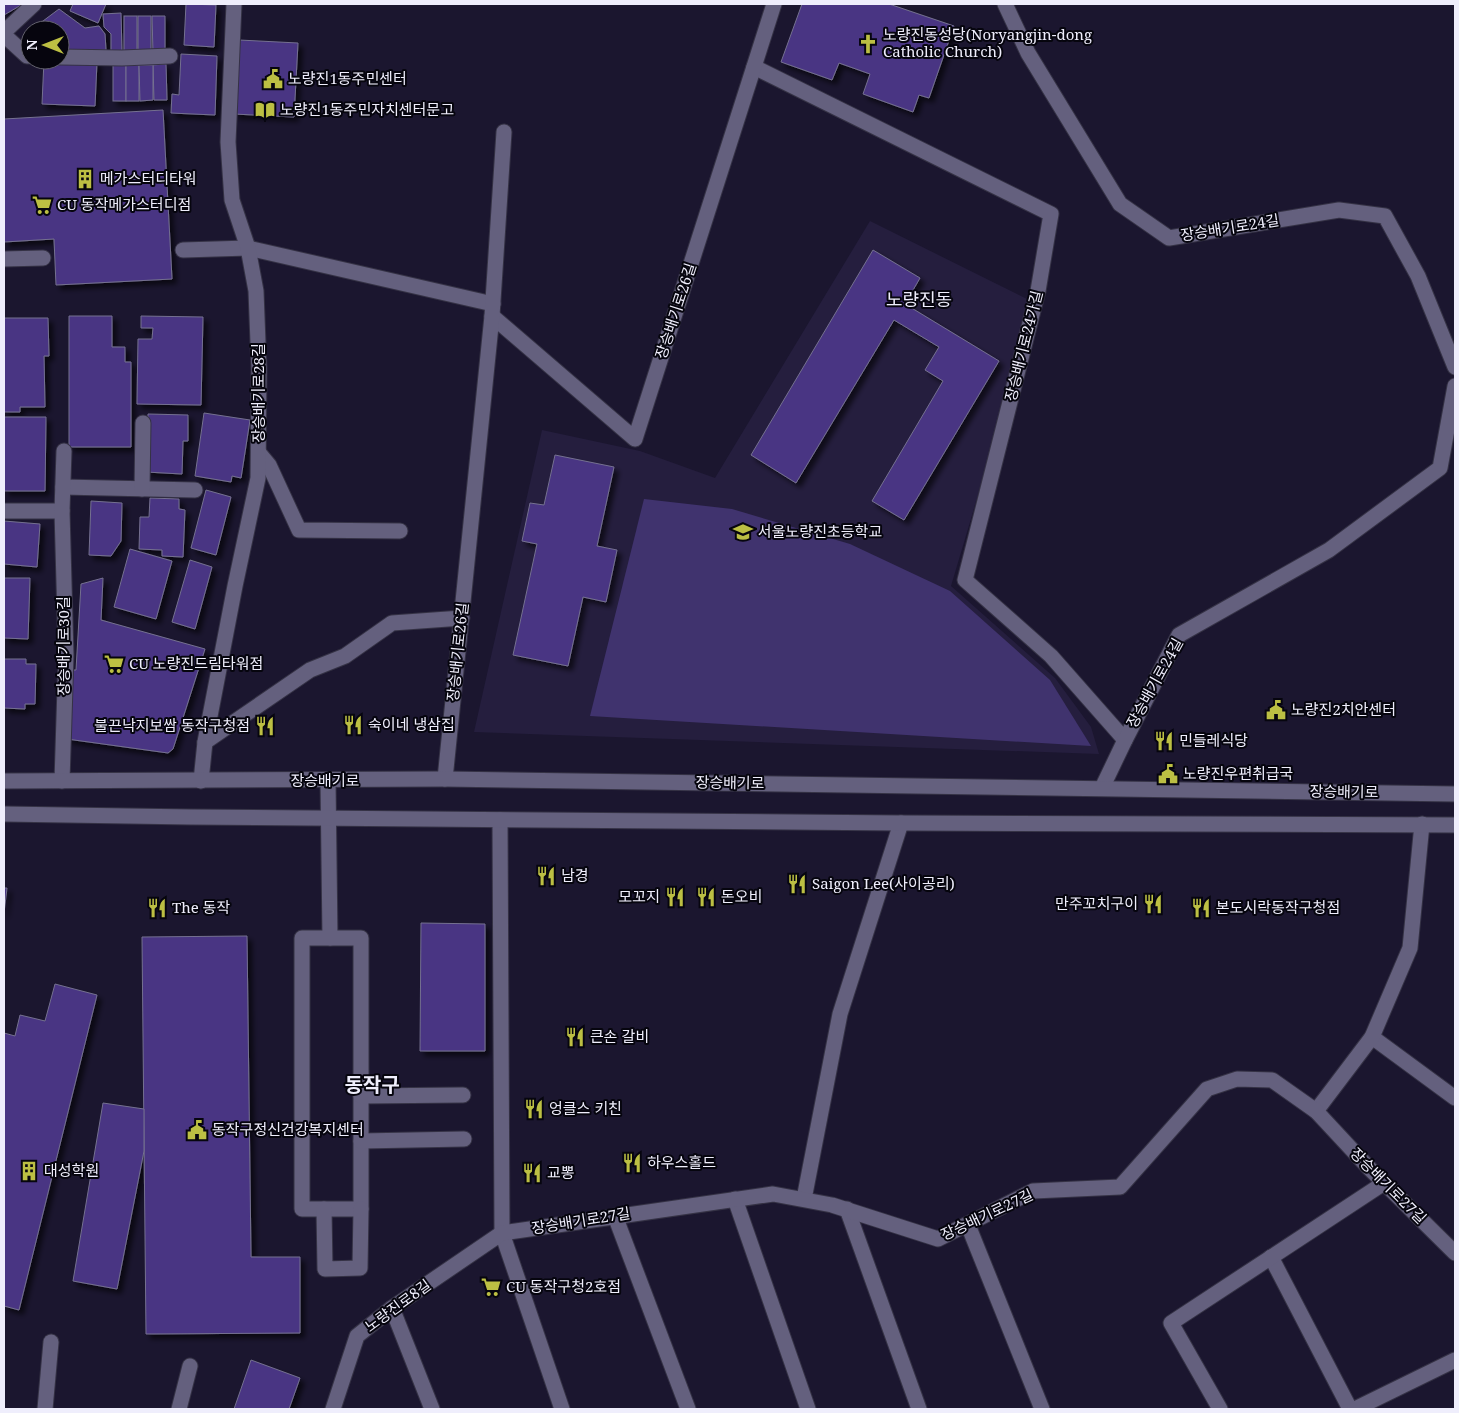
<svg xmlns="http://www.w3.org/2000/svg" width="1459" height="1413" viewBox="0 0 1459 1413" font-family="'Noto Serif','Noto Sans KR',serif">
<defs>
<filter id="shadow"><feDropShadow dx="4.5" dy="4.5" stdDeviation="2.5" flood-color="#0009"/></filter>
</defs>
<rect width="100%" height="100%" fill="#1b162f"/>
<!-- built -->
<polygon fill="#251e3e" points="870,221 1035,303 951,586 1055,678 1091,727 1099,754 474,732 542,430 640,451 715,478"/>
<!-- green -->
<polygon fill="#40336e" points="644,499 732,509 850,544 950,591 1050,680 1091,746 590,716"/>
<!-- building -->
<g fill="#483483" stroke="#757190" filter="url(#shadow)">
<polygon points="4,4 23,4 4,15"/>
<polygon points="73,4 106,4 98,23 70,11"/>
<polygon points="186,4 216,5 214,47 184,45"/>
<polygon points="802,4 889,4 954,26 929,98 919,95 913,112 863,94 870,74 839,63 832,80 781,62"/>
<polygon points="59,9 85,28 99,26 105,34 106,50 60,52 60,30 31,30"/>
<polygon points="121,13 122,52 111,52 111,34 104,27 103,14"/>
<rect x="124" y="16" width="13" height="36"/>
<rect x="138" y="16" width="13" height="36"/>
<polygon points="152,16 165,16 165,51 153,52"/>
<polygon points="30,30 30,44 23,36"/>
<polygon points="239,40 298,43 294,117 234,114"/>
<polygon points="181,54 217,56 215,115 171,113 172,94 179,95"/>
<polygon points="44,60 97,62 95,106 42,104"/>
<polygon points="166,64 167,100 154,100 153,65"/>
<rect x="113" y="65" width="13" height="36"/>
<rect x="126" y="65" width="13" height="36"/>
<polygon points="139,65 153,65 153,100 140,101"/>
<polygon points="163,110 172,279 56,285 54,239 4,242 4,119"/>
<polygon points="873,250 920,278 905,304 999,361 904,520 872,501 943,381 925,370 939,347 894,320 796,483 751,455"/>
<polygon points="69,316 112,316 112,347 125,347 125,362 131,362 131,447 69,447"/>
<polygon points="141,316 203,317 201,405 137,404 138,339 152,339 153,328 141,328"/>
<polygon points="4,318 48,318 49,356 44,356 45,407 20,407 20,412 4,412"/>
<polygon points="204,413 250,420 241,478 232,476 231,482 195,476"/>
<polygon points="148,414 188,415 188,441 183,441 182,474 146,472"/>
<polygon points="4,417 46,417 45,491 4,491"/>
<polygon points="555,455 614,467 597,546 617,550 606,602 583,597 568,666 513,655 537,544 522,541 530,503 544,505"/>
<polygon points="206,490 231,497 216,555 191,548"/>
<polygon points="150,498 179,499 179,509 185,510 183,557 162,556 162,550 139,549 140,517 149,517"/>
<polygon points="91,501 122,503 121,541 111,556 89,555"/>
<polygon points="4,521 40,524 37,567 4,564"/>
<polygon points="130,549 172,561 156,619 114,607"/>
<polygon points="190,560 212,567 195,629 172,622"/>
<polygon points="4,578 30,578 28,639 4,638"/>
<polygon points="103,578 101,620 205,649 173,749 168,753 67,739 66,670 76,670 81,584"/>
<polygon points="4,659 26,659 26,664 36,664 35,704 25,704 25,709 4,708"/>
<polygon points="4,888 7,888 4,913"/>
<polygon points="421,923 485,924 485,1051 420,1051"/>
<polygon points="247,936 251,1257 300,1257 300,1333 146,1334 142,937"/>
<polygon points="55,984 97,995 19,1310 4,1306 4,1033 15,1036 20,1015 45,1021"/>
<polygon points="103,1103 144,1109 144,1151 117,1289 73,1281"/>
<polygon points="251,1360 300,1378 289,1409 234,1409"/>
</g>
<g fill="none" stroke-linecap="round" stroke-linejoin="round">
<defs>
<g id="service">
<polyline points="4,35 27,56 30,56"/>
<polyline points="60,57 122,58 170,56"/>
<polyline points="183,250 248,248"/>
<polyline points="4,259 43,258"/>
<polyline points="259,453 269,465 299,530 400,531"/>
<polyline points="63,487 195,490"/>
<polyline points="142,489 143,423"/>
<polyline points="4,511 62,511"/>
<polyline points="205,742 310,670 345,656 392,623 462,618"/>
<polyline points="62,781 66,655 62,511 64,451"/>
<polyline points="328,781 330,938"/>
<rect x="302" y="938" width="59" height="271"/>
<polyline points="1372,1037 1455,1098"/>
<polyline points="361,1096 463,1095"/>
<polyline points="361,1141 464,1139"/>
<polyline points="735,1199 808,1409"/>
<polyline points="324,1209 325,1269 360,1268 361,1209"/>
<polyline points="847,1209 919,1409"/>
<polyline points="968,1225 1042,1409"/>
<polyline points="502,1233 562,1409"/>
<polyline points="1271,1257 1350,1409"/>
<polyline points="392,1308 432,1409"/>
<polyline points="45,1409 51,1342"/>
<polyline points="179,1409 190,1366"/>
<polyline points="1220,1409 1171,1323 1384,1183"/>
<polyline points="1355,1409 1455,1360"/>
</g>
<g id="minor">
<polyline points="1005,4 1028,53 1120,204 1169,238 1339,210 1385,216 1418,276 1455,367"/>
<polyline points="4,32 34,4"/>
<polyline points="754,67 1051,214 1038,291 965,580 1051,656 1125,740"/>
<polyline points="248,248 493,304"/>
<polyline points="492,316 635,439 774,4"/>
<polyline points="445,779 492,316 504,132"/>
<polyline points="201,781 205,742 235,586 258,478 259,369 256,291 248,248 232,200 228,142 234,4"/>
<polyline points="1102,788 1125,740 1179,635 1329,550 1440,468 1455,386"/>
<polyline points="500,820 502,1233"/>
<polyline points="1316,1111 1372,1037 1410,948 1422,824"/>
<polyline points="804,1199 840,1014 901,823"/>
<polyline points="615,1216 688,1409"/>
<polyline points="333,1409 357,1336 392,1308 502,1233 773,1194 832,1205 938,1239 1033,1191 1120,1187 1207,1089 1237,1079 1272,1080 1316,1111 1369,1168 1455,1253"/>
</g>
<g id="tertiary">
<polyline points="4,781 445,779 1455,794"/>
<polyline points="4,814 191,817 901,823 1455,825"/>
</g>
</defs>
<!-- service casing -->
<use href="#service" stroke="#353245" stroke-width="17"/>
<!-- minor casing -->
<use href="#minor" stroke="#353245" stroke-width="17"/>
<!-- tertiary casing -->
<use href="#tertiary" stroke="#353245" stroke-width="17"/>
<!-- service -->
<use href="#service" stroke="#64607e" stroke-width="15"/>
<!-- minor -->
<use href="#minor" stroke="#64607e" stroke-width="15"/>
<!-- tertiary -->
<use href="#tertiary" stroke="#64607e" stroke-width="15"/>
</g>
<!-- icons -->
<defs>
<symbol id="church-bare" viewBox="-9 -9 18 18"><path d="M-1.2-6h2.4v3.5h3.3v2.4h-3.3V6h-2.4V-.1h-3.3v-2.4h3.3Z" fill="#bcbf43" stroke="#06050e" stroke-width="2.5" paint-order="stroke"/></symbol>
<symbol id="civic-bare" viewBox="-9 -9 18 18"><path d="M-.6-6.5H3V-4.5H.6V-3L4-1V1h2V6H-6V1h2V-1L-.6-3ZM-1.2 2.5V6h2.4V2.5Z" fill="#bcbf43" stroke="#06050e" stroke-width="2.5" paint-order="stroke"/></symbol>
<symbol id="library-bare" viewBox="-9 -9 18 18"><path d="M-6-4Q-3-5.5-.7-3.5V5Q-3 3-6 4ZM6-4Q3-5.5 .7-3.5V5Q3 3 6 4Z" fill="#bcbf43" stroke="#06050e" stroke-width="2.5" paint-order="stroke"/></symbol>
<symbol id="building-bare" viewBox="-9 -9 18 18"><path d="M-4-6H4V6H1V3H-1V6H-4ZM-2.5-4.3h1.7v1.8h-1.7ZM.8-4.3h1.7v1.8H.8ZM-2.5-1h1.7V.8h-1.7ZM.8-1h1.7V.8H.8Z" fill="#bcbf43" stroke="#06050e" stroke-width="2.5" paint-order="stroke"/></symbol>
<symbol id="supermarket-bare" viewBox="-9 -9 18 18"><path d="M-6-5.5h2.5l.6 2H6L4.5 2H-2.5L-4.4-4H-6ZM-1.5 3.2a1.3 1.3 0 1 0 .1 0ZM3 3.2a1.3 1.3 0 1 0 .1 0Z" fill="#bcbf43" stroke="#06050e" stroke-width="2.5" paint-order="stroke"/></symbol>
<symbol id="school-bare" viewBox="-9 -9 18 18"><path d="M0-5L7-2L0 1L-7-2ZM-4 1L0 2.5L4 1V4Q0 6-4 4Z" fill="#bcbf43" stroke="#06050e" stroke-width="2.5" paint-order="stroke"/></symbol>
<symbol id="restaurant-bare" viewBox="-9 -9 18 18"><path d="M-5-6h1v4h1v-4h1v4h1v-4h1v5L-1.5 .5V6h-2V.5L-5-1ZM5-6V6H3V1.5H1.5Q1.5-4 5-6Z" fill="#bcbf43" stroke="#06050e" stroke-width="2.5" paint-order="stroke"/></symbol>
</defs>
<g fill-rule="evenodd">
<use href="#church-bare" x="854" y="30" width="28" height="28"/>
<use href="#civic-bare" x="259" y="65" width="28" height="28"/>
<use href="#library-bare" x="251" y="96" width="28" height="28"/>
<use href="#building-bare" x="71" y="165" width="28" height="28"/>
<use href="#supermarket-bare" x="28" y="191" width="28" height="28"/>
<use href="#school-bare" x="729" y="518" width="28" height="28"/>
<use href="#supermarket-bare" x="100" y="650" width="28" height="28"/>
<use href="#civic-bare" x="1262" y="696" width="28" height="28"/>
<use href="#restaurant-bare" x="339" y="711" width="28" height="28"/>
<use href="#restaurant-bare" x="251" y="712" width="28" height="28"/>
<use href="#restaurant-bare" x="1150" y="727" width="28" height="28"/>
<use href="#civic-bare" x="1154" y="760" width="28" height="28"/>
<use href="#restaurant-bare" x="532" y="862" width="28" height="28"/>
<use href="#restaurant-bare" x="783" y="870" width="28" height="28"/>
<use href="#restaurant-bare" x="661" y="883" width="28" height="28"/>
<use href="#restaurant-bare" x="692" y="883" width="28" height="28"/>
<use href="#restaurant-bare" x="1139" y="890" width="28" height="28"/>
<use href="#restaurant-bare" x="143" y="894" width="28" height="28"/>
<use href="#restaurant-bare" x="1187" y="894" width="28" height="28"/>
<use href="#restaurant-bare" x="561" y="1023" width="28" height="28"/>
<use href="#restaurant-bare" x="520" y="1095" width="28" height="28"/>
<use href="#civic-bare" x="183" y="1116" width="28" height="28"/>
<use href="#restaurant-bare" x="618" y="1149" width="28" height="28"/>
<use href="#building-bare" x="15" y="1157" width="28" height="28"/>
<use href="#restaurant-bare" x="518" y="1159" width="28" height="28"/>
<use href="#supermarket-bare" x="477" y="1273" width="28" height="28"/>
</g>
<g text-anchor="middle" stroke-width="4" stroke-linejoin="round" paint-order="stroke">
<!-- poi labels -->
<g font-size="15" fill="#efeefc" stroke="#06050e" text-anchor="start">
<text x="883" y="40">노량진동성당(Noryangjin-dong<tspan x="883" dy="17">Catholic Church)</tspan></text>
<text x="288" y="84">노량진1동주민센터</text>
<text x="280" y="115">노량진1동주민자치센터문고</text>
<text x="100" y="184">메가스터디타워</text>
<text x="57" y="210">CU 동작메가스터디점</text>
<text x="758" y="537">서울노량진초등학교</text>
<text x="129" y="669">CU 노량진드림타워점</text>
<text x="1291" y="715">노량진2치안센터</text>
<text x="368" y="730">숙이네 냉삼집</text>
<text x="250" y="731" text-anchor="end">불끈낙지보쌈 동작구청점</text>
<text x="1179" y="746">민들레식당</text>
<text x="1183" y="779">노량진우편취급국</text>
<text x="561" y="881">남경</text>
<text x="812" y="889">Saigon Lee(사이공리)</text>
<text x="660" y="902" text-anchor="end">모꼬지</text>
<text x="721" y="902">돈오비</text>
<text x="1138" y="909" text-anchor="end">만주꼬치구이</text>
<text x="172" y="913">The 동작</text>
<text x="1216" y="913">본도시락동작구청점</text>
<text x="590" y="1042">큰손 갈비</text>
<text x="549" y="1114">엉클스 키친</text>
<text x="212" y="1135">동작구정신건강복지센터</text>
<text x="647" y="1168">하우스홀드</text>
<text x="44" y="1176">대성학원</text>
<text x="547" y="1178">교뽕</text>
<text x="506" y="1292">CU 동작구청2호점</text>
</g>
<!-- street labels -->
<g font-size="15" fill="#efeefc" stroke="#06050e">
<text transform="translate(1230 228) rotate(-9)" y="5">장승배기로24길</text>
<text transform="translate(676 311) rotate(-72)" y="5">장승배기로26길</text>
<text transform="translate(1024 346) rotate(-76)" y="5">장승배기로24가길</text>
<text transform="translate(259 393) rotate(-90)" y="5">장승배기로28길</text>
<text transform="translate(64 646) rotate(-90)" y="5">장승배기로30길</text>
<text transform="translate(458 652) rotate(-84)" y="5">장승배기로26길</text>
<text transform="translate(1155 683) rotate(-61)" y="5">장승배기로24길</text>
<text x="325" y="786">장승배기로</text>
<text transform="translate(730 783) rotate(1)" y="5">장승배기로</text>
<text transform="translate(1344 792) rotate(1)" y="5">장승배기로</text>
<text transform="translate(1388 1186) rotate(45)" y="5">장승배기로27길</text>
<text transform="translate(987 1215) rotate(-25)" y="5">장승배기로27길</text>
<text transform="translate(581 1221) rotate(-9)" y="5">장승배기로27길</text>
<text transform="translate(398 1306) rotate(-36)" y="5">노량진로8길</text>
</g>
<!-- quarter labels -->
<g font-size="18" fill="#efeefc" stroke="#06050e">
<text x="919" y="306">노량진동</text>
</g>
<!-- district labels -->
<g font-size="20" font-weight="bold" fill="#efeefc" stroke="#06050e">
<text x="372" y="1092">동작구</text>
</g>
</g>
<!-- border -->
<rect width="1459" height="1413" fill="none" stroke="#efeefc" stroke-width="10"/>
<!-- north arrow -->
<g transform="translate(45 45) rotate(270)"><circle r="24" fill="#06050e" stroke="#63626d"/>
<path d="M0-4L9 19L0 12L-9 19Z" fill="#bcbf43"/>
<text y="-8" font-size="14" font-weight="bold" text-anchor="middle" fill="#efeefc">N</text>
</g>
</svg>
